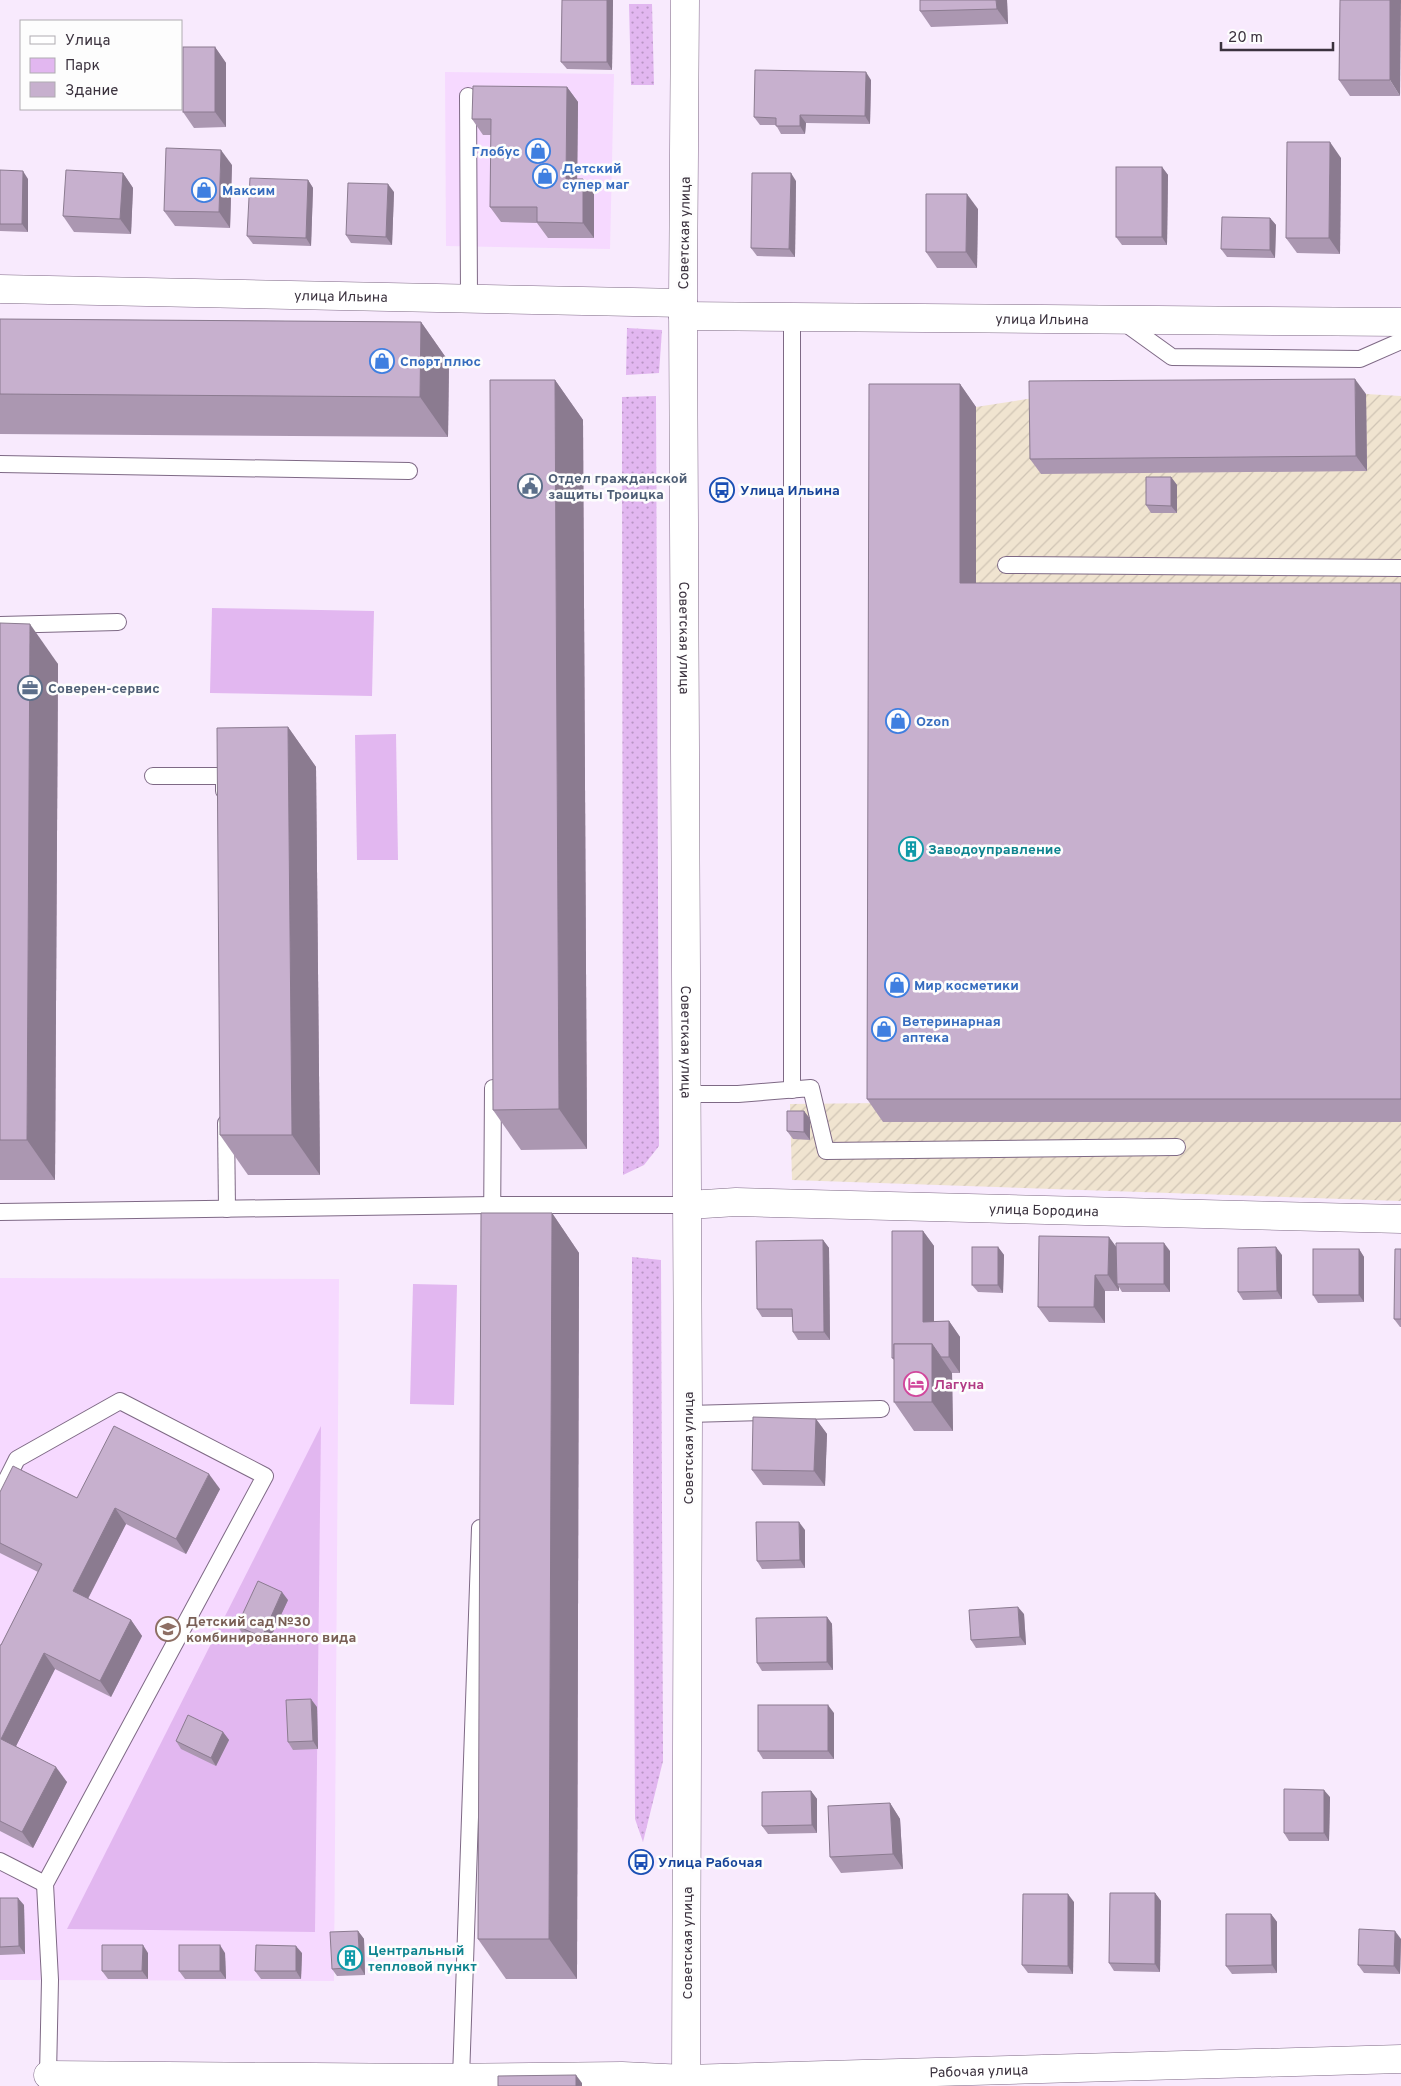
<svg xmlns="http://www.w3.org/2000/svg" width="1401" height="2086" viewBox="0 0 1401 2086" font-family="Overpass,sans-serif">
<defs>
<pattern id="industrial-furrows" width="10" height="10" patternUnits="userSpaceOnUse" patternTransform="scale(1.25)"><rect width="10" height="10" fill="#f0e4d0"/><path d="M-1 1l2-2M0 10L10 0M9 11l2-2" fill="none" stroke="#cfc4b4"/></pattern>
<pattern id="grass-dots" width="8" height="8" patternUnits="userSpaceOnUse" patternTransform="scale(1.25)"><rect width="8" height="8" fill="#e2b7f0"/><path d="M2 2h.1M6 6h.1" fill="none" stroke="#b895c4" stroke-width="1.8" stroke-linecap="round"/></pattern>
</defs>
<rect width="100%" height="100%" fill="#f8eafd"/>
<!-- built -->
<g fill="#f6d9ff">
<polygon points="445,72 614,74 610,249 446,246"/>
<polygon points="0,1278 339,1279 334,1981 0,1980"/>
</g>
<!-- industrial -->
<polygon fill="url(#industrial-furrows)" points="1366,394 1401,396 1401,1201 792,1180 790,1104 883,1103 885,407 976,407 1040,397"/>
<!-- grass -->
<g fill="url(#grass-dots)">
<polygon points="629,4 652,4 654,85 631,85"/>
<polygon points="627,328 662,330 659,373 626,375"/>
<polygon points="656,396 659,1146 644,1165 623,1175 622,397"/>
<polygon points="632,1257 661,1260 663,1761 643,1842 635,1819"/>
</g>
<!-- park -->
<g fill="#e2b7f0">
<polygon points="212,608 374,611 372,696 210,693"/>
<polygon points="396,734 398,860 357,860 355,735"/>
<polygon points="413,1284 457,1285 454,1405 410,1404"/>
<polygon points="321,1426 315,1932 67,1929"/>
</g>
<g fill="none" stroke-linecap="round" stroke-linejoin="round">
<defs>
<g id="lane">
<polyline points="468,96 469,299"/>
<polyline points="1122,321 1172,357 1360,359 1401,341"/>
<polyline points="0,464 409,471"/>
<polyline points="1006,565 1401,568"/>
<polyline points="0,625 118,622"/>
<polyline points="153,776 224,776 224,791"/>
<polyline points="792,1090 792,316"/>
<polyline points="687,1094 738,1094 811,1088 826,1151 1177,1147"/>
<polyline points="226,1123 227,1209"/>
<polyline points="0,1212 493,1205 688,1205"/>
<polyline points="492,1234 493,1088"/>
<polyline points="688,1414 881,1409"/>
<polyline points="0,1493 17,1459 120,1401 265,1476 45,1884 50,1980 48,2075"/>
<polyline points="0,1861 45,1884"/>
<polyline points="461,2078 480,1528"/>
</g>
<g id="street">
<path id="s1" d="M0 289 683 303"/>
<path id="s2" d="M683 316 1401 322"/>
<path id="s3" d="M688 1205 736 1202 1401 1219"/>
<path id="s4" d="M48 2075 430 2078 622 2076 686 2079 1401 2059"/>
</g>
<g id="secondary">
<path id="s5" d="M685 0 683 303 688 1414 686 2086"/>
</g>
</defs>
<!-- lane casing -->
<use href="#lane" stroke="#7e6985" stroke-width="18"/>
<!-- street casing -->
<use href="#street" stroke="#7e6985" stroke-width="29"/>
<!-- secondary casing -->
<use href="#secondary" stroke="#7e6985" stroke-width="29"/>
<!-- lane -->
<use href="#lane" stroke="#fff" stroke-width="16"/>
<!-- street -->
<use href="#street" stroke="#fff" stroke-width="28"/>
<!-- secondary -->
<use href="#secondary" stroke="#fff" stroke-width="28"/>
</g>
<!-- wall -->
<g fill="#ab97b1">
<polygon points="562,0 613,0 612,70 567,69 561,62"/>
<polygon points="920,0 1007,0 1008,24 931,27 920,11"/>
<polygon points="1340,0 1400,96 1350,96 1339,80"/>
<polygon points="215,47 226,63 226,127 194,128 183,112"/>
<polygon points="871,80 870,124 806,123 805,134 781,134 776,125 760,125 754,117"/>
<polygon points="567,87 578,102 577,179 583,179 594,194 594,238 548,238 537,223 501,222 490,207 491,135 483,135 472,119"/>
<polygon points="1341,158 1340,254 1297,253 1286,238"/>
<polygon points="232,165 230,228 175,226 164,211"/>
<polygon points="1162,167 1168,175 1167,245 1122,245 1116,237"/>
<polygon points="0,170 28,179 28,232 0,231"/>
<polygon points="123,173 133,188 131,234 74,232 63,216"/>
<polygon points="308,180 313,188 311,246 253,244 247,236"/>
<polygon points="796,181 795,257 757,256 751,248"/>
<polygon points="394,192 392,245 351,243 346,235"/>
<polygon points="978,209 977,268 937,268 926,252"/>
<polygon points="1270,218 1276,225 1275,258 1227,257 1221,249"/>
<polygon points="0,319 421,322 449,362 448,437 0,434"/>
<polygon points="555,380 583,420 587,1149 521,1150 493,1110"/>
<polygon points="960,384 976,407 976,583 1401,583 1401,1122 883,1122 867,1099"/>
<polygon points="1366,394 1367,471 1041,474 1030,459"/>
<polygon points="1171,477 1177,485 1177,513 1151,513 1146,505"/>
<polygon points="0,623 58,664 55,1180 0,1180"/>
<polygon points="288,727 316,767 320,1175 248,1175 220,1135"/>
<polygon points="804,1111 810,1119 810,1140 793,1139 787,1131"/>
<polygon points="552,1213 579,1253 577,1979 506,1979 478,1939"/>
<polygon points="923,1231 934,1246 934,1322 949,1321 960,1337 960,1373 952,1373 953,1431 914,1431 894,1402 894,1360 892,1358"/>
<polygon points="823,1240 829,1248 830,1340 798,1340 793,1332 793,1317 762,1317 757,1309"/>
<polygon points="998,1247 1004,1255 1003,1293 978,1292 972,1285"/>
<polygon points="1117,1248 1170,1251 1170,1292 1122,1292 1119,1287 1119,1291 1105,1291 1105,1323 1049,1322 1038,1307"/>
<polygon points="1359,1249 1364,1257 1364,1302 1318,1303 1313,1295"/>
<polygon points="1401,1249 1401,1327 1400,1327 1394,1319"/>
<polygon points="1282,1255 1282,1299 1243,1300 1238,1292"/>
<polygon points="816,1419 827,1434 825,1486 763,1485 752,1470"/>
<polygon points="220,1489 186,1554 126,1524 88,1599 131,1620 142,1636 111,1697 55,1669 16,1746 67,1782 33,1848 0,1831 0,1645 1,1645 38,1572 0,1553 0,1492 77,1498"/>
<polygon points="805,1530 805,1568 762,1569 757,1561"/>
<polygon points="288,1600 267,1645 243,1634 237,1626"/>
<polygon points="1024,1614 1026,1645 976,1648 971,1640"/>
<polygon points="827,1617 832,1624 833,1670 762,1671 757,1663"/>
<polygon points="317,1707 318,1749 293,1750 288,1742"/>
<polygon points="834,1713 834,1759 763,1759 758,1751"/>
<polygon points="223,1732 229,1740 216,1766 181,1749 176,1741"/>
<polygon points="811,1791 817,1799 817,1833 768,1834 762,1826"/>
<polygon points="1330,1797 1329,1841 1289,1841 1284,1833"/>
<polygon points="890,1803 900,1819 903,1869 841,1873 830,1857"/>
<polygon points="1155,1893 1161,1901 1160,1972 1114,1971 1109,1963"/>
<polygon points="0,1898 24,1905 25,1954 0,1955"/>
<polygon points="1074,1902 1073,1974 1028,1973 1022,1965"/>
<polygon points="1271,1914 1277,1922 1277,1973 1232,1974 1226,1966"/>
<polygon points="358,1931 364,1939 365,1975 337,1976 332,1969"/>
<polygon points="1401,1939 1400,1974 1364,1973 1358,1965"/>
<polygon points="148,1953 148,1979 108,1979 102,1971"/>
<polygon points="225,1953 226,1979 185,1979 179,1971"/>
<polygon points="302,1953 301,1979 261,1979 255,1971"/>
</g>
<!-- shaded-wall -->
<g fill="#8b7b90">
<polygon points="607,0 613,0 612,70 607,62"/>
<polygon points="996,0 1007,0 1008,24 997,9"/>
<polygon points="1390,0 1401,0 1400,96 1390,80"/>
<polygon points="215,47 226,63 226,127 215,112"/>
<polygon points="866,72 871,80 870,124 865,116"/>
<polygon points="567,87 578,102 577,195 566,179"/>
<polygon points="800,115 806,123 805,134 800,126"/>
<polygon points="1330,142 1341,158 1340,254 1329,238"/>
<polygon points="221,150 232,165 230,228 219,212"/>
<polygon points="1162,167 1168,175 1167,245 1162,237"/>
<polygon points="23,171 28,179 28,232 22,224"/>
<polygon points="123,173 133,188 131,234 120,219"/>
<polygon points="791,173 796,181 795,257 789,249"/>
<polygon points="583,179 594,194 594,238 583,223"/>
<polygon points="308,180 313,188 311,246 306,238"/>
<polygon points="388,184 394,192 392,245 386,237"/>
<polygon points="967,194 978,209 977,268 966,252"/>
<polygon points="1270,218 1276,225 1275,258 1270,250"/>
<polygon points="421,322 449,362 448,437 420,397"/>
<polygon points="1355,379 1366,394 1367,471 1356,456"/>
<polygon points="555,380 583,420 587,1149 559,1109"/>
<polygon points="960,384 976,407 976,606 960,583"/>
<polygon points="1171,477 1177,485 1177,513 1171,506"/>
<polygon points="30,624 58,664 55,1180 27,1140"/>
<polygon points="288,727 316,767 320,1175 292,1135"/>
<polygon points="804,1111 810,1119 810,1140 804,1132"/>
<polygon points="552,1213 579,1253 577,1979 549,1939"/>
<polygon points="923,1231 934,1246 934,1337 923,1322"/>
<polygon points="1109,1237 1120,1252 1117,1284 1119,1287 1119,1291 1108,1275"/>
<polygon points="823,1240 829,1248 830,1340 824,1332"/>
<polygon points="1164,1243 1170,1251 1170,1292 1164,1284"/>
<polygon points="998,1247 1004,1255 1003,1293 998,1285"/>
<polygon points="1276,1247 1282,1255 1282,1299 1277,1291"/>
<polygon points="1359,1249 1364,1257 1364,1302 1359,1295"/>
<polygon points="1095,1275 1105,1291 1105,1323 1094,1307"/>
<polygon points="949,1321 960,1337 960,1373 949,1357"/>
<polygon points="932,1344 952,1373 953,1431 932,1402"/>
<polygon points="816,1419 827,1434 825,1486 814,1471"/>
<polygon points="209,1474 220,1489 186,1554 176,1539"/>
<polygon points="115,1508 126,1524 84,1606 73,1591"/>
<polygon points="799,1522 805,1530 805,1568 800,1560"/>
<polygon points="282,1592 288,1600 267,1645 262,1637"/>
<polygon points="1018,1607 1024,1614 1026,1645 1020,1637"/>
<polygon points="827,1617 832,1624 833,1670 827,1662"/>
<polygon points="131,1620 142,1636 111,1697 100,1681"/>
<polygon points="44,1653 55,1669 12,1754 1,1739"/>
<polygon points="311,1699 317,1707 318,1749 313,1741"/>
<polygon points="828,1705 834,1713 834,1759 828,1751"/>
<polygon points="223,1732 229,1740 216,1766 211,1758"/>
<polygon points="56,1767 67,1782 33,1848 22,1832"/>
<polygon points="1324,1790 1330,1797 1329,1841 1324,1833"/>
<polygon points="811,1791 817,1799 817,1833 812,1825"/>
<polygon points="890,1803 900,1819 903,1869 893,1854"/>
<polygon points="1155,1893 1161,1901 1160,1972 1155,1964"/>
<polygon points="1068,1894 1074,1902 1073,1974 1068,1966"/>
<polygon points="18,1898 24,1905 25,1954 19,1946"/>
<polygon points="1271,1914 1277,1922 1277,1973 1272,1965"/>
<polygon points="358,1931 364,1939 365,1975 360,1967"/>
<polygon points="1395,1931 1401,1939 1400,1974 1394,1966"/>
<polygon points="143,1945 148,1953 148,1979 142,1971"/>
<polygon points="220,1945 225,1953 226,1979 220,1971"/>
<polygon points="296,1946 302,1953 301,1979 296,1971"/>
<polygon points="576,2075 582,2083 582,2086 576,2086"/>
</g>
<!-- building -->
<g fill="#c7b0ce" stroke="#8b7b90">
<polygon points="562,0 607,0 607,62 561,62"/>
<polygon points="920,0 996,0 997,9 920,11"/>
<polygon points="1340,0 1390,0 1390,80 1339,80"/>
<rect x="183" y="47" width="32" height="65"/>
<polygon points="755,70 866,72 865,116 800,115 800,126 776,126 776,118 754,117"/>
<polygon points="473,86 567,87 566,179 583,179 583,223 537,222 537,207 490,207 491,119 472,119"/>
<polygon points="1287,142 1330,142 1329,238 1286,238"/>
<polygon points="166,148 221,150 219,212 164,211"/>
<rect x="1116" y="167" width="46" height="70"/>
<polygon points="0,170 23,171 22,224 0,224"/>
<polygon points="66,170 123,173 120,219 63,216"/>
<polygon points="752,173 791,173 789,249 751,248"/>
<polygon points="250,178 308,180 306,238 247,236"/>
<polygon points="348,183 388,184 386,237 346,235"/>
<polygon points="926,194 967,194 966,252 926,252"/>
<polygon points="1222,217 1270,218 1270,250 1221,249"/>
<polygon points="0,319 421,322 420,397 0,394"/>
<polygon points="1355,379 1356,456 1030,459 1029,381"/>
<polygon points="490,380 555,380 559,1109 493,1110"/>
<polygon points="869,384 960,384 960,583 1401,583 1401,1099 867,1099"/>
<polygon points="1146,477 1171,477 1171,506 1146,505"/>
<polygon points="0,623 30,624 27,1140 0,1140"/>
<polygon points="288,727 292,1135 220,1135 217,728"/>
<polygon points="787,1111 804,1111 804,1132 787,1131"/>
<polygon points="481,1213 552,1213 549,1939 478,1939"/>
<polygon points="892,1231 923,1231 923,1322 949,1321 949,1357 941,1357 932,1344 894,1344 894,1358 892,1358"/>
<polygon points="1039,1236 1109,1237 1108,1275 1095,1275 1094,1307 1038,1307"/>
<polygon points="823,1240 824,1332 793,1332 792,1309 757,1309 756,1241"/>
<polygon points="1116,1243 1164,1243 1164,1284 1117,1284"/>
<rect x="972" y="1247" width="26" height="38"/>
<polygon points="1276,1247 1277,1291 1238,1292 1238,1248"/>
<rect x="1313" y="1249" width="46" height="46"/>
<polygon points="1395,1249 1401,1249 1401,1319 1394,1319"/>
<rect x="894" y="1344" width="38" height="58"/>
<polygon points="753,1417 816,1419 814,1471 752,1470"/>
<polygon points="114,1426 209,1474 176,1539 115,1508 73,1591 131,1620 100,1681 44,1653 1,1739 56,1767 22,1832 0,1821 0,1645 1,1645 42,1564 0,1543 0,1492 13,1466 77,1498"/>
<polygon points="756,1522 799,1522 800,1560 757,1561"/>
<polygon points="258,1581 282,1592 262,1637 237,1626"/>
<polygon points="1018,1607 1020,1637 971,1640 969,1610"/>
<polygon points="827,1617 827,1662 757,1663 756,1618"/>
<polygon points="311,1699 313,1741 288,1742 286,1700"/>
<rect x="758" y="1705" width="70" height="46"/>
<polygon points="188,1715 223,1732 211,1758 176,1741"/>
<polygon points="1284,1789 1324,1790 1324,1833 1284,1833"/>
<polygon points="811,1791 812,1825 762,1826 762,1792"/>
<polygon points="890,1803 893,1854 830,1857 828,1806"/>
<polygon points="1110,1893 1155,1893 1155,1964 1109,1963"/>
<polygon points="1023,1894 1068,1894 1068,1966 1022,1965"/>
<polygon points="0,1898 18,1898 19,1946 0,1947"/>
<polygon points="1226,1914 1271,1914 1272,1965 1226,1966"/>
<polygon points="1359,1929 1395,1931 1394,1966 1358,1965"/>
<polygon points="358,1931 360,1967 332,1969 330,1932"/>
<polygon points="102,1945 143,1945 142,1971 102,1971"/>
<rect x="179" y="1945" width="41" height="26"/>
<polygon points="256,1945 296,1946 296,1971 255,1971"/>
<polygon points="576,2075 576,2086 498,2086 498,2076"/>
</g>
<!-- icons -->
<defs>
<symbol id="shop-ring" viewBox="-11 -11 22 22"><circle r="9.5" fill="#fdfdfd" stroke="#3f7fe0" stroke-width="1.5"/><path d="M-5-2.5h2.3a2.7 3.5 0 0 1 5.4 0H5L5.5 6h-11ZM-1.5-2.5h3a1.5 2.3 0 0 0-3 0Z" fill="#3f7fe0"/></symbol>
<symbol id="civic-ring" viewBox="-11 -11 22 22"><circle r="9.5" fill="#fdfdfd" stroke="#5c6f8a" stroke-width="1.5"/><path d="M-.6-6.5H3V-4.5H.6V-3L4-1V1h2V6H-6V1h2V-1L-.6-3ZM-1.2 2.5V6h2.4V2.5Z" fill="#5c6f8a"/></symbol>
<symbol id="bus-ring" viewBox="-11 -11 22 22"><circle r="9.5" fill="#fdfdfd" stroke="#1a4fb4" stroke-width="1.5"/><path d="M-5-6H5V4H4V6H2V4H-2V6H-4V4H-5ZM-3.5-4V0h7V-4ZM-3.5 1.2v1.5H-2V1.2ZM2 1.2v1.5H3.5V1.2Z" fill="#1a4fb4"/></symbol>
<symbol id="office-ring" viewBox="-11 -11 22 22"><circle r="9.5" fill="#fdfdfd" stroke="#5c6f8a" stroke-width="1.5"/><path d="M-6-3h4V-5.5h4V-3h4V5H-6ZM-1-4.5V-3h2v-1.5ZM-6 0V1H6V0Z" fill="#5c6f8a"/></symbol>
<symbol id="building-ring" viewBox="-11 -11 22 22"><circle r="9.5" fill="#fdfdfd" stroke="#0f9aa8" stroke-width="1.5"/><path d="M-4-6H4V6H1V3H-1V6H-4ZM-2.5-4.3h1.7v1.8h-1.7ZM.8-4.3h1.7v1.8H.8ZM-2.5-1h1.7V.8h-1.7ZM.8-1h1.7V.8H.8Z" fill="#0f9aa8"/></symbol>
<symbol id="hotel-ring" viewBox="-11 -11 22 22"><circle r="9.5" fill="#fdfdfd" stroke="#d1479c" stroke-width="1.5"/><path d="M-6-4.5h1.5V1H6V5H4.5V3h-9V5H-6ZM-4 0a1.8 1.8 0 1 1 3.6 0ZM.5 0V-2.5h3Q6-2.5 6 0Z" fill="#d1479c"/></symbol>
<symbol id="school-ring" viewBox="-11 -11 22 22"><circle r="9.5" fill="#fdfdfd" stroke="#8d6e63" stroke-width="1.5"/><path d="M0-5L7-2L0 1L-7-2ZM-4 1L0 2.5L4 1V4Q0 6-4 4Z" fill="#8d6e63"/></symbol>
</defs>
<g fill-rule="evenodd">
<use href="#shop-ring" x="524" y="137" width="28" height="28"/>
<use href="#shop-ring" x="531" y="162" width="28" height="28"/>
<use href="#shop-ring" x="190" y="176" width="28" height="28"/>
<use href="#shop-ring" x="368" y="347" width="28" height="28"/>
<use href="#civic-ring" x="516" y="472" width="28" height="28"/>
<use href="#bus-ring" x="708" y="476" width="28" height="28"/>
<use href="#office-ring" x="16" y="674" width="28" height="28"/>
<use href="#shop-ring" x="884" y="707" width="28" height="28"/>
<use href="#building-ring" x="897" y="835" width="28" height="28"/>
<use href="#shop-ring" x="883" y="971" width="28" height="28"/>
<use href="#shop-ring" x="870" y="1015" width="28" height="28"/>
<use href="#hotel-ring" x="902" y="1370" width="28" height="28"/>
<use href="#school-ring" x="154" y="1615" width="28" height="28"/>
<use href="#bus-ring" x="627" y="1848" width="28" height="28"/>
<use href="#building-ring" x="336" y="1944" width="28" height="28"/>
</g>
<g text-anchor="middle" stroke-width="5" stroke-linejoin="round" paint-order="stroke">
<!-- shop labels -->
<g font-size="14" font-weight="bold" fill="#366cbe" stroke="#fdfdfd" text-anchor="start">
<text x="520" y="156" text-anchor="end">Глобус</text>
<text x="562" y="173">Детский<tspan x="562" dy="16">супер маг</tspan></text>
<text x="222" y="195">Максим</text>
<text x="400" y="366">Спорт плюс</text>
<text x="916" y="726">Ozon</text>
<text x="914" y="990">Мир косметики</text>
<text x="902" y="1026">Ветеринарная<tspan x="902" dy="16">аптека</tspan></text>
</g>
<!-- street labels -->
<g font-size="14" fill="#3b323e" stroke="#fdfdfd">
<text transform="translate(684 233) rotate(-89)" y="5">Советская улица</text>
<text dy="5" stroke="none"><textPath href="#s1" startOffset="341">улица Ильина</textPath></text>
<text dy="5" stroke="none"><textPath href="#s2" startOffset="359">улица Ильина</textPath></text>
<text dy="5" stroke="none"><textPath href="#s5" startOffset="638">Советская улица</textPath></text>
<text dy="5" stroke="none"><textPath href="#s5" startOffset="1042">Советская улица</textPath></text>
<text dy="5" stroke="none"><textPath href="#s3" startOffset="356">улица Бородина</textPath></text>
<text transform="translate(688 1448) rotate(-90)" y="5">Советская улица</text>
<text transform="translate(687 1943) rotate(-90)" y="5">Советская улица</text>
<text dy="5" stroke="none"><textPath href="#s4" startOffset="931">Рабочая улица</textPath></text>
</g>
<!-- service labels -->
<g font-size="14" font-weight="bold" fill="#4e5e75" stroke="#fdfdfd" text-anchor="start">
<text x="548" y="483">Отдел гражданской<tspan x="548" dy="16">защиты Троицка</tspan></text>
<text x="48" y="693">Соверен-сервис</text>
</g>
<!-- transit labels -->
<g font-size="14" font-weight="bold" fill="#164399" stroke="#fdfdfd" text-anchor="start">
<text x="740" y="495">Улица Ильина</text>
<text x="658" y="1867">Улица Рабочая</text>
</g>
<!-- culture labels -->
<g font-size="14" font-weight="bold" fill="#0d838f" stroke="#fdfdfd" text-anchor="start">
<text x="928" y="854">Заводоуправление</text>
<text x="368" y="1955">Центральный<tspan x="368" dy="16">тепловой пункт</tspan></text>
</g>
<!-- hotel labels -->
<g font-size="14" font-weight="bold" fill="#b23c85" stroke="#fdfdfd" text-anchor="start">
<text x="934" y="1389">Лагуна</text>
</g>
<!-- education labels -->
<g font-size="14" font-weight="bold" fill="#785e54" stroke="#fdfdfd" text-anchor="start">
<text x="186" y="1626">Детский сад №30<tspan x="186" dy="16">комбинированного вида</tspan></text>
</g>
</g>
<!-- legend -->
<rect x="20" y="20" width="162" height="90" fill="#fdfdfd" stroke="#afacb1"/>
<rect x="30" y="36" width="25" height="8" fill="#ffffff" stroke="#afacb1"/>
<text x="65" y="45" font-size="15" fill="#3b323e">Улица</text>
<rect x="30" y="58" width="25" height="15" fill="#e2b7f0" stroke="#afacb1"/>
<text x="65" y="70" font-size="15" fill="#3b323e">Парк</text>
<rect x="30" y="82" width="25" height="15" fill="#c7b0ce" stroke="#afacb1"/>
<text x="65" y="95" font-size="15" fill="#3b323e">Здание</text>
<!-- scale -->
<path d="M1221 42v8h112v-8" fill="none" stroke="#3b323e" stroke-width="2.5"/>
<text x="1228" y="42" font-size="15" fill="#3b323e" stroke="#fdfdfd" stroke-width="4" paint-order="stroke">20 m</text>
</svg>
